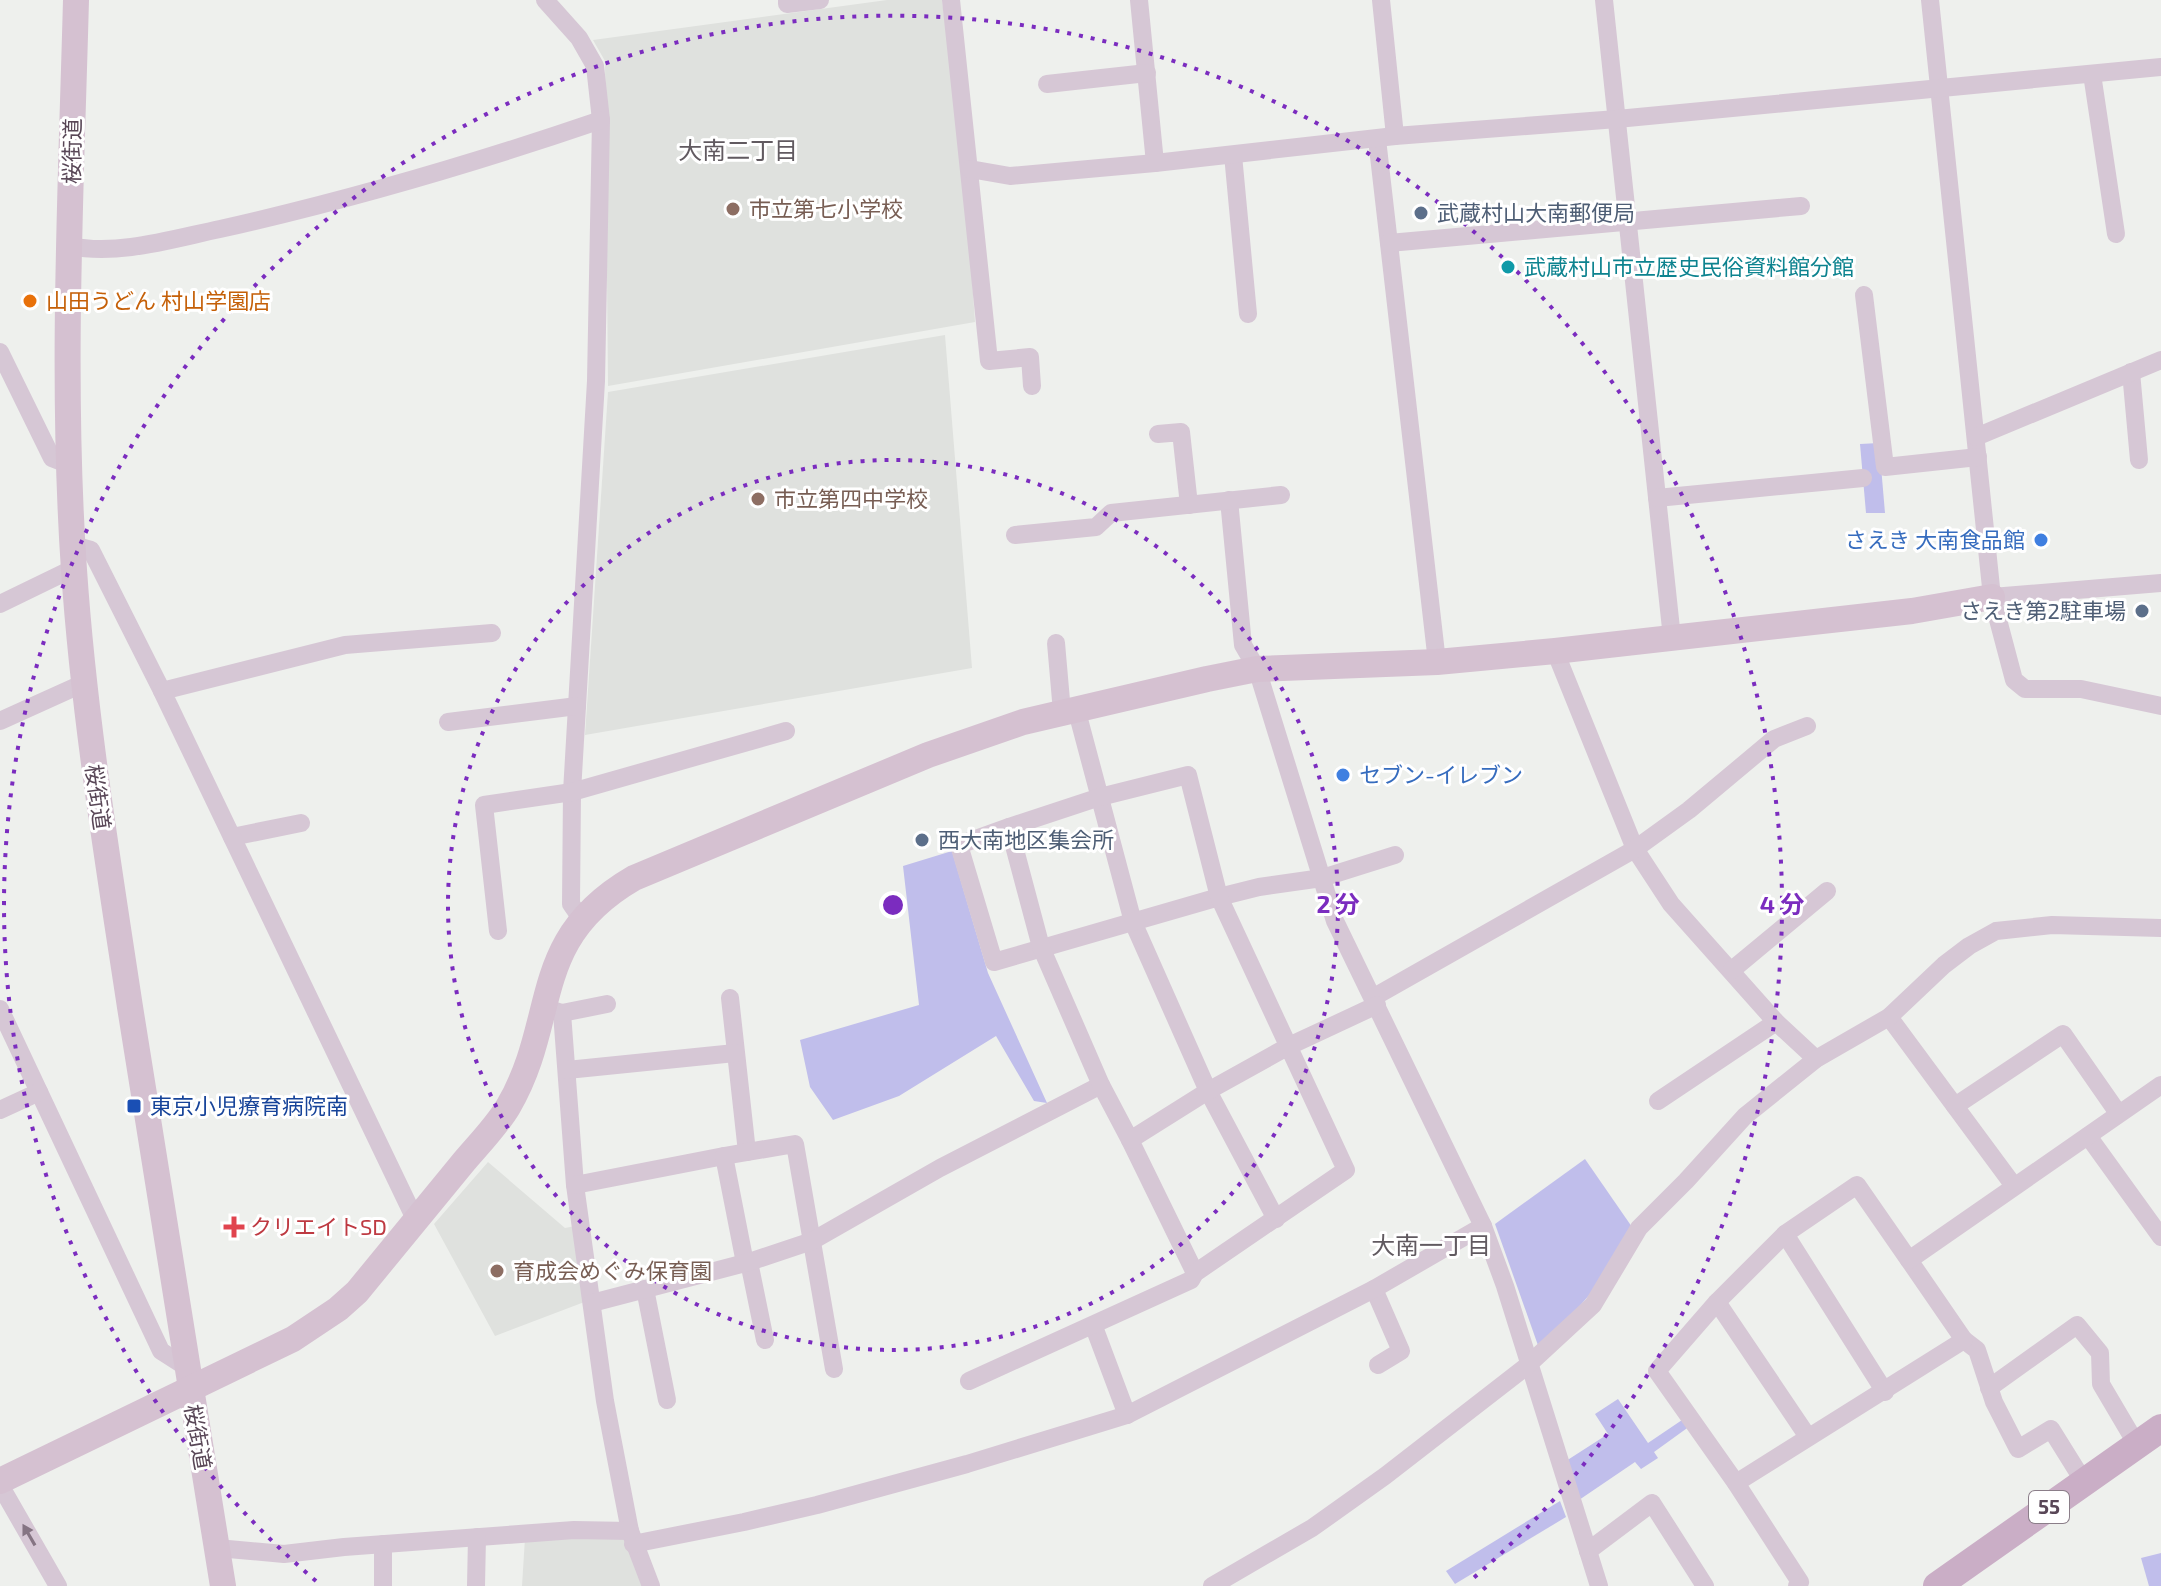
<svg xmlns="http://www.w3.org/2000/svg" width="2161" height="1586" viewBox="0 0 2161 1586" font-family="'Exo 2','Noto Sans JP',sans-serif">
<rect width="100%" height="100%" fill="#eef0ed"/>
<!-- education -->
<g fill="#dfe1de">
<polygon points="887,0 942,0 965,179 975,322 608,386 605,61 593,40"/>
<polygon points="945,335 972,668 585,735 608,392"/>
<polygon points="488,1162 565,1228 575,1226 587,1301 495,1336 434,1224"/>
<polygon points="525,1538 625,1538 645,1586 522,1586"/>
</g>
<!-- green -->
<g fill="#c0beeb">
<polygon points="1879,443 1885,513 1866,513 1860,444"/>
<polygon points="952,851 988,973 1047,1103 1034,1101 996,1036 899,1096 833,1120 810,1087 800,1040 919,1005 903,866"/>
<polygon points="1585,1159 1632,1227 1592,1292 1540,1351 1495,1224"/>
<polygon points="1618,1399 1648,1443 1685,1418 1690,1426 1654,1452 1658,1458 1641,1469 1635,1462 1579,1500 1566,1461 1608,1434 1595,1414"/>
<polygon points="1560,1501 1566,1517 1455,1584 1446,1571"/>
<polygon points="2161,1553 2161,1586 2149,1586 2141,1558"/>
</g>
<g fill="none" stroke-linecap="round" stroke-linejoin="round">
<!-- street -->
<g stroke="#d6c7d5" stroke-width="18">
<polyline points="545,0 579,38 595,66 601,120 596,381 572,792 571,904 582,920"/>
<polyline points="787,0 787,4 820,0"/>
<polyline points="951,0 989,361 1030,357 1032,386"/>
<polyline points="1139,0 1155,163"/>
<polyline points="1381,0 1395,136"/>
<polyline points="1604,0 1672,638"/>
<polyline points="1930,0 1992,597 2014,680 2025,689 2081,689 2161,706"/>
<polyline points="2092,74 2116,234"/>
<polyline points="1047,84 1147,73"/>
<polyline points="1377,139 1437,662"/>
<polyline points="1233,155 1248,314"/>
<polyline points="970,169 1010,176 1155,163 1395,136 1617,119 2161,67"/>
<polyline points="1389,243 1801,206"/>
<path d="M70 246C118 256 172 239 220 229 349 200 475 163 601 120"/>
<polyline points="1864,295 1885,467 1978,457"/>
<polyline points="0,352 52,458 70,465"/>
<polyline points="2131,372 2139,460"/>
<polyline points="1158,434 1181,432 1189,505"/>
<polyline points="1976,437 2161,360"/>
<polyline points="1657,498 1863,478"/>
<polyline points="1229,500 1243,645 1257,669 1335,921 1483,1226 1505,1286 1599,1586"/>
<polyline points="1015,535 1096,527 1111,513 1281,495"/>
<polyline points="73,545 91,550 162,691"/>
<polyline points="1992,597 2161,583"/>
<polyline points="0,604 74,568"/>
<polyline points="1056,643 1062,712"/>
<polyline points="1555,651 1635,849 1671,904 1776,1022 1816,1059"/>
<polyline points="1076,708 1133,922 1208,1091 1276,1219"/>
<polyline points="0,721 84,683"/>
<polyline points="448,722 577,706"/>
<polyline points="1009,827 959,845 994,962 1219,897 1259,887 1322,878 1395,855"/>
<polyline points="232,837 301,823"/>
<polyline points="498,931 484,805 572,792 786,731"/>
<polyline points="1732,970 1827,891"/>
<polyline points="1374,997 1635,849 1689,810 1774,739 1807,726"/>
<polyline points="730,998 747,1152"/>
<polyline points="543,1007 562,1013 575,1185 605,1401 630,1531 651,1586"/>
<polyline points="0,1009 161,1351 186,1367"/>
<polyline points="562,1013 607,1004"/>
<polyline points="1889,1017 2014,1186"/>
<polyline points="567,1070 735,1053"/>
<polyline points="1658,1101 1776,1022"/>
<polyline points="1955,1106 2063,1034 2118,1113"/>
<polyline points="0,1110 39,1092"/>
<polyline points="2088,1136 2161,1237"/>
<polyline points="1130,1140 1195,1273"/>
<polyline points="575,1185 724,1156"/>
<polyline points="416,1221 162,691 345,645 492,633"/>
<polyline points="1785,1234 1885,1392"/>
<polyline points="749,1262 765,1340"/>
<polyline points="745,1263 724,1156 795,1144 834,1369"/>
<polyline points="645,1289 667,1400"/>
<polyline points="1374,1289 1401,1351 1378,1365"/>
<polyline points="1717,1302 1808,1437"/>
<polyline points="592,1303 749,1262 812,1241 940,1168 1101,1085"/>
<polyline points="1094,1327 1127,1415"/>
<polyline points="1964,1340 1977,1350 1994,1402 2018,1449 2051,1429 2084,1482"/>
<polyline points="969,1381 1191,1280 1195,1273 1346,1170 1219,897 1188,775 1100,797 1009,827 1041,947 1101,1085 1130,1140 1208,1091 1289,1046 1377,1005"/>
<polyline points="1989,1388 2077,1325 2100,1353 2101,1384 2137,1445"/>
<polyline points="1736,1483 1964,1340 1909,1260"/>
<polyline points="0,1485 58,1586"/>
<polyline points="633,1544 744,1522 817,1505 967,1464 1127,1415 1374,1289 1483,1226"/>
<polyline points="217,1548 284,1554 344,1547 574,1530 630,1531"/>
<polyline points="1588,1551 1652,1503 1705,1586"/>
<polyline points="383,1586 383,1544"/>
<polyline points="476,1586 477,1537"/>
<polyline points="1212,1586 1312,1528 1385,1476 1528,1365 1593,1305 1639,1228 1686,1181 1745,1116 1816,1059 1889,1017 1944,965 1969,946 1996,931 2052,925 2161,928"/>
<polyline points="1797,1586 1800,1582 1736,1483 1657,1371 1717,1302 1785,1234 1857,1185 1909,1260 2161,1085"/>
</g>
<!-- secondary -->
<g stroke="#d5c1d1" stroke-width="26">
<path d="M76 0C71 189 61 380 74 570 84 717 108 862 130 1007 160 1200 192 1393 223 1586"/>
<path d="M0 1481 293 1339 338 1309 357 1292C392 1249 427 1207 462 1164 477 1146 496 1127 508 1107 560 1018 527 940 634 878L928 755 1023 722 1207 679 1257 669 1437 662 1555 651 1912 611 1992 597"/>
</g>
<!-- primary -->
<polyline stroke="#caaec6" stroke-width="28" points="1937,1586 2161,1428"/>
</g>
<!-- one-way arrows -->
<defs><path id="oneway-solid" d="M-6-.8H1V-3.2L6.5 0L1 3.2V.8H-6Z" transform="scale(2)"/></defs>
<use fill="#857483" href="#oneway-solid" transform="translate(29 1535) rotate(-120)"/>
<!-- distance rings -->
<g fill="none" stroke="#7b2cbf" stroke-width="4" stroke-dasharray="4 8">
<circle cx="893" cy="905" r="445"/>
<path d="M316 1581A889 889 0 1 1 1470 1581"/>
</g>
<!-- markers -->
<g fill="#8d6e63" stroke="#fff" stroke-width="3">
<circle cx="733" cy="209" r="8"/>
<circle cx="758" cy="499" r="8"/>
<circle cx="497" cy="1271" r="8"/>
</g>
<g fill="#5c6f8a" stroke="#fff" stroke-width="3">
<circle cx="1421" cy="213" r="8"/>
<circle cx="2142" cy="611" r="8"/>
<circle cx="922" cy="840" r="8"/>
</g>
<circle fill="#0f9aa8" stroke="#fff" stroke-width="3" cx="1508" cy="267" r="8"/>
<circle fill="#e8710a" stroke="#fff" stroke-width="3" cx="30" cy="301" r="8"/>
<g fill="#3f7fe0" stroke="#fff" stroke-width="3">
<circle cx="2041" cy="540" r="8"/>
<circle cx="1343" cy="775" r="8"/>
</g>
<rect fill="#1a4fb4" stroke="#fff" stroke-width="3" x="126" y="1098" width="16" height="16" rx="4"/>
<path fill="#e0444e" stroke="#fff" stroke-width="3" d="M230 1215h8v8h8v8h-8v8h-8v-8h-8v-8h8z"/>
<g text-anchor="middle" stroke-width="6" stroke-linejoin="round" paint-order="stroke">
<!-- shield labels -->
<rect fill="#fff" stroke="#8b7e89" stroke-width="2" x="2029" y="1491" width="40" height="32" rx="6"/>
<g font-size="20" font-weight="bold" fill="#594757">
<text x="2049" y="1514">55</text>
</g>
<!-- street labels -->
<g font-size="22" fill="#594757" stroke="#fff">
<text transform="translate(72 151) rotate(-89)" y="8">桜街道</text>
<text transform="translate(98 797) rotate(82)" y="8">桜街道</text>
<text transform="translate(198 1437) rotate(80)" y="8">桜街道</text>
</g>
<!-- education labels -->
<g font-size="22" fill="#785e54" stroke="#fff" text-anchor="start">
<text x="749" y="217">市立第七小学校</text>
<text x="774" y="507">市立第四中学校</text>
<text x="513" y="1279">育成会めぐみ保育園</text>
</g>
<!-- service labels -->
<g font-size="22" fill="#4e5e75" stroke="#fff" text-anchor="start">
<text x="1437" y="221">武蔵村山大南郵便局</text>
<text x="2126" y="619" text-anchor="end">さえき第2駐車場</text>
<text x="938" y="848">西大南地区集会所</text>
</g>
<!-- culture labels -->
<g font-size="22" fill="#0d838f" stroke="#fff" text-anchor="start">
<text x="1524" y="275">武蔵村山市立歴史民俗資料館分館</text>
</g>
<!-- food labels -->
<g font-size="22" fill="#c56008" stroke="#fff" text-anchor="start">
<text x="46" y="309">山田うどん 村山学園店</text>
</g>
<!-- shop labels -->
<g font-size="22" fill="#366cbe" stroke="#fff" text-anchor="end">
<text x="2025" y="548">さえき 大南食品館</text>
<text x="1359" y="783" text-anchor="start">セブン-イレブン</text>
</g>
<!-- transit labels -->
<g font-size="22" fill="#164399" stroke="#fff" text-anchor="start">
<text x="150" y="1114">東京小児療育病院南</text>
</g>
<!-- health labels -->
<g font-size="22" fill="#be3a42" stroke="#fff" text-anchor="start">
<text x="250" y="1235">クリエイトSD</text>
</g>
<!-- neighbourhood labels -->
<g font-size="24" fill="#615a60" stroke="#fff">
<text x="738" y="159">大南二丁目</text>
<text x="1431" y="1254">大南一丁目</text>
</g>
</g>
<circle cx="893" cy="905" r="12" fill="#7b2cbf" stroke="#fff" stroke-width="4"/>
<g font-size="24" text-anchor="middle" font-weight="bold" fill="#7b2cbf" stroke="#fff" stroke-width="6" stroke-linejoin="round" paint-order="stroke">
<text x="1338" y="913">2 分</text>
<text x="1782" y="913">4 分</text>
</g>
</svg>
